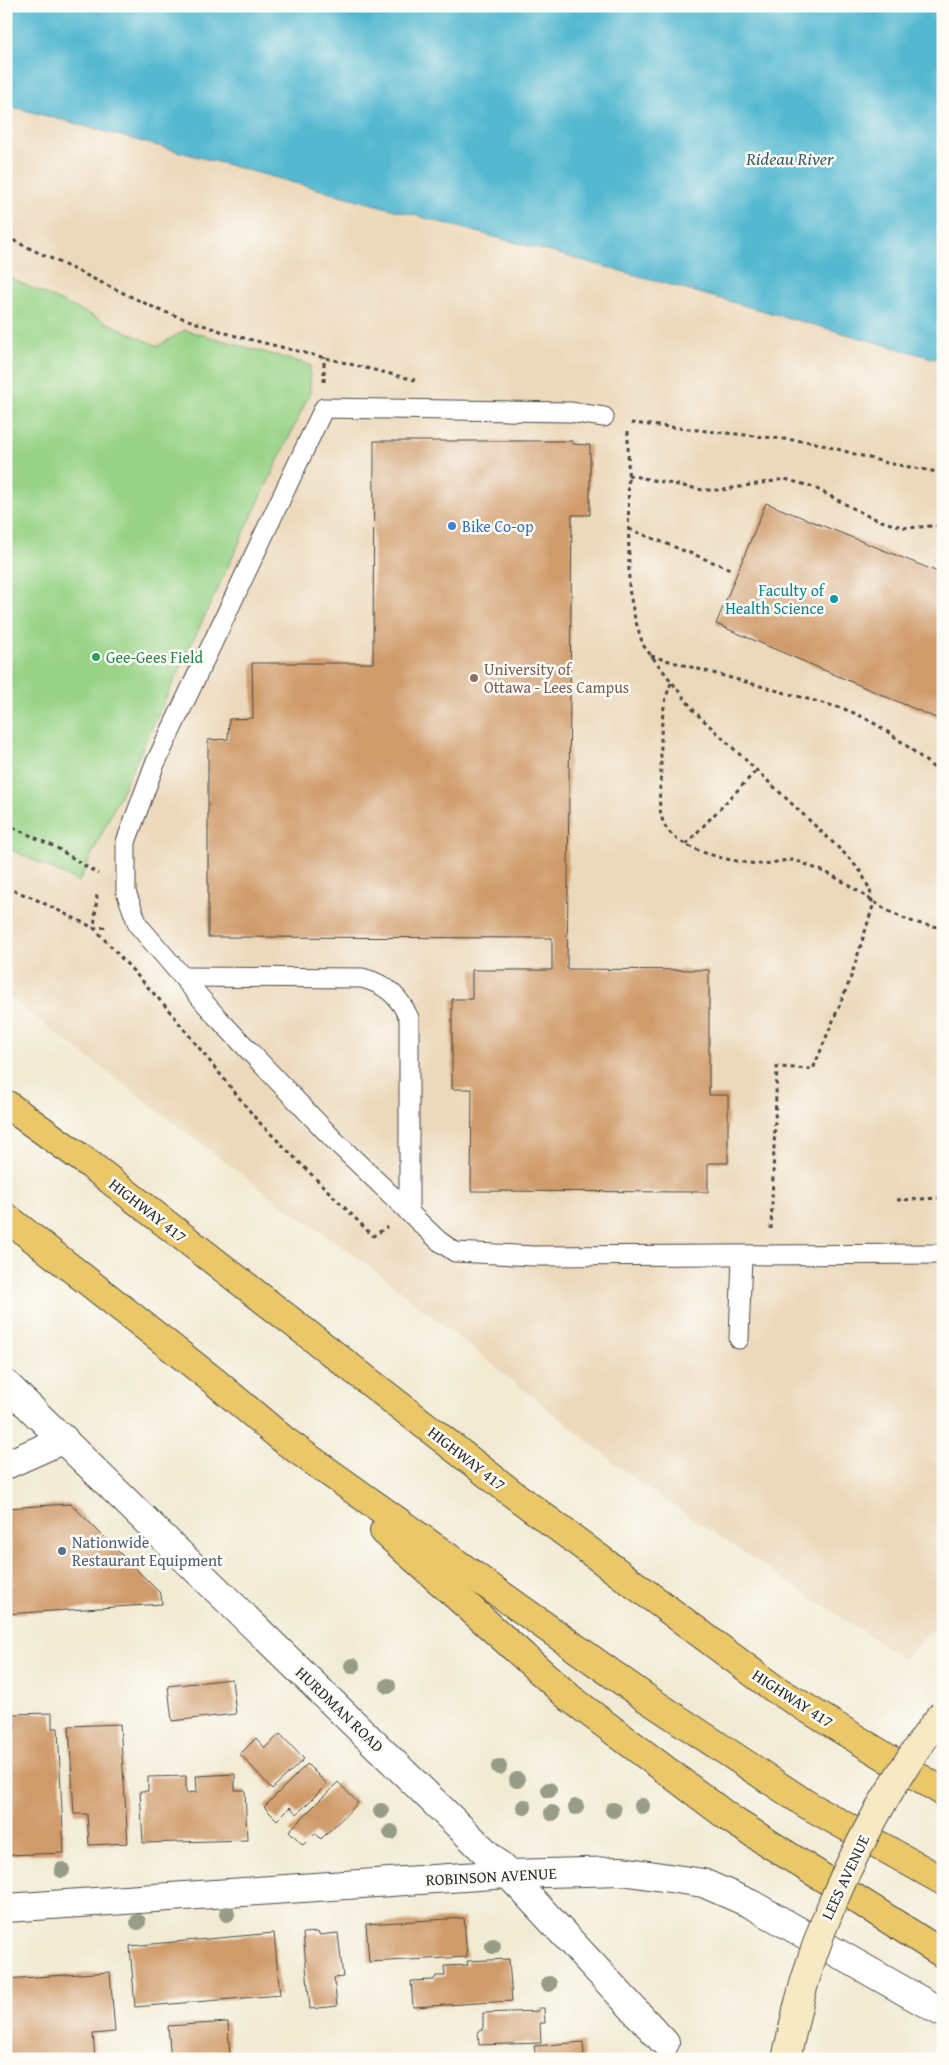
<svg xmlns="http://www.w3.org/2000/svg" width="949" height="2065" viewBox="0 0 949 2065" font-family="'Gentium Book Plus',serif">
<rect width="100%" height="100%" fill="#fdfcf7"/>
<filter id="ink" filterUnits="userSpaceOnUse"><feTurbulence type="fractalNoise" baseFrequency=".02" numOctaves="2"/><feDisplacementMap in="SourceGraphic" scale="10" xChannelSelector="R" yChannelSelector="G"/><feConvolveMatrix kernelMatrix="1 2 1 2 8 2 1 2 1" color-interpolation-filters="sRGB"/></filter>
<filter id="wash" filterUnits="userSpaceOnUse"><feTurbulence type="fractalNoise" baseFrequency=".0096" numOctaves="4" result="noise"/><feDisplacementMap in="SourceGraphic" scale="20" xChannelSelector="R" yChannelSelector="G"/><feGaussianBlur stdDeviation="1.12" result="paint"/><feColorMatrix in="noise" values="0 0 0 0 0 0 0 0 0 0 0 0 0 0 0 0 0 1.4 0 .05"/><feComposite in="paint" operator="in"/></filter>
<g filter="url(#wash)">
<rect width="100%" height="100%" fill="#f2ebd4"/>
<!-- built -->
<polygon fill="#ecd8ba" points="6,105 593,262 943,361 943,1618 904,1659 644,1486 371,1267 269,1195 6,995"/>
<!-- pitch -->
<polygon fill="#99d387" stroke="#627f59" points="6,276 158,346 185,330 310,365 310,393 79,882 6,847"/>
<!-- water -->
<polygon fill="#52b8d0" stroke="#3e727e" points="6,6 943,6 943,361 599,265 6,105"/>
<g id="blocks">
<!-- building -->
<g fill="#d09b6a">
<polygon points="374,441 572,441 572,444 590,445 590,515 572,515 567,969 709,970 709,1095 728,1095 728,1163 708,1163 708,1192 471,1191 472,1089 452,1089 452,999 472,999 472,970 552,970 552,938 208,937 208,740 228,739 229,719 253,718 252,663 373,663"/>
<polygon points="766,503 943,574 943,721 716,624"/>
<polygon points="69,1504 72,1505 161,1594 162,1604 6,1614 6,1508"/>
<polygon points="232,1679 236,1714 172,1721 168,1686"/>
<polygon points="52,1713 52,1728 58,1728 64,1853 6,1855 6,1730 15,1729 14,1714"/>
<polygon points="120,1724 128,1843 89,1845 87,1814 74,1814 69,1726"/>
<polygon points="280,1734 304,1759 272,1789 240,1754 256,1738 265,1748"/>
<polygon points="307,1764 327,1784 297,1814 290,1807 277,1820 264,1807"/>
<polygon points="235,1774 235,1790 245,1790 247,1840 143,1843 140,1791 148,1791 148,1777 186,1776 186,1793 197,1792 196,1776"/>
<polygon points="338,1782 358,1803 321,1839 315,1833 303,1845 289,1831"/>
<polygon points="464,1918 467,1957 369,1962 366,1924"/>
<polygon points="318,1932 319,1935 338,1933 343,1977 334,1978 337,2006 310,2009 303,1933"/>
<polygon points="274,1933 280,1995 135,2007 130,1946"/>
<polygon points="509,1959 512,2001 413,2007 411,1981 434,1980 436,1976 445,1976 444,1966 468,1965 467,1961"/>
<polygon points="110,1972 115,2032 93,2034 95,2059 6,2059 6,1979"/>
<polygon points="539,2008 544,2008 545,2023 540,2023 541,2043 479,2045 478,2031 483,2030 483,2013 539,2011"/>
<polygon points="228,2022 230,2059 171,2059 168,2026"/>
<polygon points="583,2042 584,2059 536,2059 534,2046"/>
</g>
</g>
</g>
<g filter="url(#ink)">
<use href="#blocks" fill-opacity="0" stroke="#494844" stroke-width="1"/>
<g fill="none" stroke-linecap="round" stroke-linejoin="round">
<defs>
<g id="service">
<polyline points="604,417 570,412 324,408 154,766 126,842 126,892 138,925 216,1016 334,1140 439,1241 455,1252 534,1256 943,1254"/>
<path d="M183 977 362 978C386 984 399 996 409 1018V1213"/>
<polyline points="739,1339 742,1256"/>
</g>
<g id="minor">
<polyline points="6,1384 508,1874 665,2043"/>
<polyline points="6,1465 64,1439"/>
<polyline points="6,1908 508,1874 622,1871 703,1883 751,1904 943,2013"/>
</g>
<polyline id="secondary" points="786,2059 797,2010"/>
<g id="motorway">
<polyline points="6,1104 92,1166 513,1494 772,1687 943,1792"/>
<polyline points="6,1217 214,1381 285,1441 646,1698 806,1804 943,1881"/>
<polyline points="384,1531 570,1698 732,1820 943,1954"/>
</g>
</defs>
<!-- service casing -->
<use href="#service" stroke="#494844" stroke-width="21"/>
<!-- minor casing -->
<use href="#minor" stroke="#494844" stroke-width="30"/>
<!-- secondary casing -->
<use href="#secondary" stroke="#494844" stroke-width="30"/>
<!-- motorway casing -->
<use href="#motorway" stroke="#494844" stroke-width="30"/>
<!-- path -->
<g stroke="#494844" stroke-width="3" stroke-dasharray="4 4" stroke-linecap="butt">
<polyline points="6,237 159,310 232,335 415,380"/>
<polyline points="324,382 324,357"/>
<polyline points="631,423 812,442 887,463 943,473"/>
<polyline points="628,431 629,589 635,619 643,645 695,712 846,855 861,872 870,890 873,906 850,980 813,1069 777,1067 771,1229"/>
<polyline points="628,475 703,490 722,490 785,479 813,487 868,516 887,523 908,528 943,525"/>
<polyline points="629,529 733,570"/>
<path d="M651 656 844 709C884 724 910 749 943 775"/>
<path d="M671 683C659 713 661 741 661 773 660 789 657 811 665 826 679 851 735 863 761 864 771 864 782 860 792 860 800 861 809 866 817 869 865 887 886 924 943 927"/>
<polyline points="6,824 57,848 98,874"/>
<polyline points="686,844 756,771"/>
<polyline points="6,888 31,897 94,928 109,927"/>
<polyline points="97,895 94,928 167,1008 257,1120 373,1236 387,1227"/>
<polyline points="897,1200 943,1198"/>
</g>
<!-- service -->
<use href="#service" stroke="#fff" stroke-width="19"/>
<!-- minor -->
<use href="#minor" stroke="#fff" stroke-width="28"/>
<!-- secondary -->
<use href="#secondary" stroke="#f7e9c3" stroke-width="28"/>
<!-- motorway -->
<use href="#motorway" stroke="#eac769" stroke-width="28"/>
<defs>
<path id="secondary-bridge" d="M797 2010C816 1934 844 1870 883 1802 901 1772 920 1741 943 1713"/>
</defs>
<!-- secondary-bridge casing -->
<use href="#secondary-bridge" stroke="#494844" stroke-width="30" stroke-linecap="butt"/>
<!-- secondary-bridge -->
<use href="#secondary-bridge" stroke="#f7e9c3" stroke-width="28"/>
</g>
<!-- trees -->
<g fill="#979d86">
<circle cx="352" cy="1666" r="8"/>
<circle cx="388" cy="1686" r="8"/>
<circle cx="499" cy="1767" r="8"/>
<circle cx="517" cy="1780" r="8"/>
<circle cx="549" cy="1790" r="8"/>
<circle cx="642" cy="1806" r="8"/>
<circle cx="524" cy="1807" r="8"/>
<circle cx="576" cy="1807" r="8"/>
<circle cx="613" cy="1810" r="8"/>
<circle cx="381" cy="1811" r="8"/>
<circle cx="552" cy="1813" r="8"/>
<circle cx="391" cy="1832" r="8"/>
<circle cx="62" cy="1870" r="8"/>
<circle cx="227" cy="1914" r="8"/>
<circle cx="138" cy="1922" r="8"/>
<circle cx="493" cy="1946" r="8"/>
<circle cx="549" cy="1984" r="8"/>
</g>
</g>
<!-- markers -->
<circle fill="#3f7fe0" stroke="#fdfcf7" stroke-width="2" cx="452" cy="526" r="5"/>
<circle fill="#0f9aa8" stroke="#fdfcf7" stroke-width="2" cx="834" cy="599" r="5"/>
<circle fill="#2e9e5b" stroke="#fdfcf7" stroke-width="2" cx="96" cy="657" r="5"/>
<circle fill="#8d6e63" stroke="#fdfcf7" stroke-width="2" cx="474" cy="678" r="5"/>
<circle fill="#5c6f8a" stroke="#fdfcf7" stroke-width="2" cx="62" cy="1551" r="5"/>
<g text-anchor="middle" stroke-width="5" stroke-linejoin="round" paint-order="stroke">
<!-- shop labels -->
<g font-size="16" fill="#366cbe" stroke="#fdfcf7" text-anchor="start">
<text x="462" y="532">Bike Co-op</text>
</g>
<!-- culture labels -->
<g font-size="16" fill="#0d838f" stroke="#fdfcf7" text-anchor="end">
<text x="824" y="596">Faculty of<tspan x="824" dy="18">Health Science</tspan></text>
</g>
<!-- leisure labels -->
<g font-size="16" fill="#27864d" stroke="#fdfcf7" text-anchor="start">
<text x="106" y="663">Gee-Gees Field</text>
</g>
<!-- education labels -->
<g font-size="16" fill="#785e54" stroke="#fdfcf7" text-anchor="start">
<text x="484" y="675">University of<tspan x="484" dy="18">Ottawa - Lees Campus</tspan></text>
</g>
<!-- street labels -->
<g font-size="16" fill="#2b2b2b" stroke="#fdfcf7">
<text transform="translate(148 1210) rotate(38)" y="6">HIGHWAY 417</text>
<text transform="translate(467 1458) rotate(38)" y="6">HIGHWAY 417</text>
<text transform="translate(793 1698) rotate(33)" y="6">HIGHWAY 417</text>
<text transform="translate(340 1709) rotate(44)" y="6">HURDMAN ROAD</text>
<text transform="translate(491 1876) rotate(-3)" y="6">ROBINSON AVENUE</text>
<text transform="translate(845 1877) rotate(-65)" y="6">LEES AVENUE</text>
</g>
<!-- service labels -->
<g font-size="16" fill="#4e5e75" stroke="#fdfcf7" text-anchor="start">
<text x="72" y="1548">Nationwide<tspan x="72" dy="18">Restaurant Equipment</tspan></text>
</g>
<!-- water labels -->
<g font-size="18" font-style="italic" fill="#395c65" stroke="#fdfcf7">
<text x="790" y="165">Rideau River</text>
</g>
</g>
<!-- margin -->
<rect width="949" height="2065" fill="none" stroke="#fdfcf7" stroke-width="25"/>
</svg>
